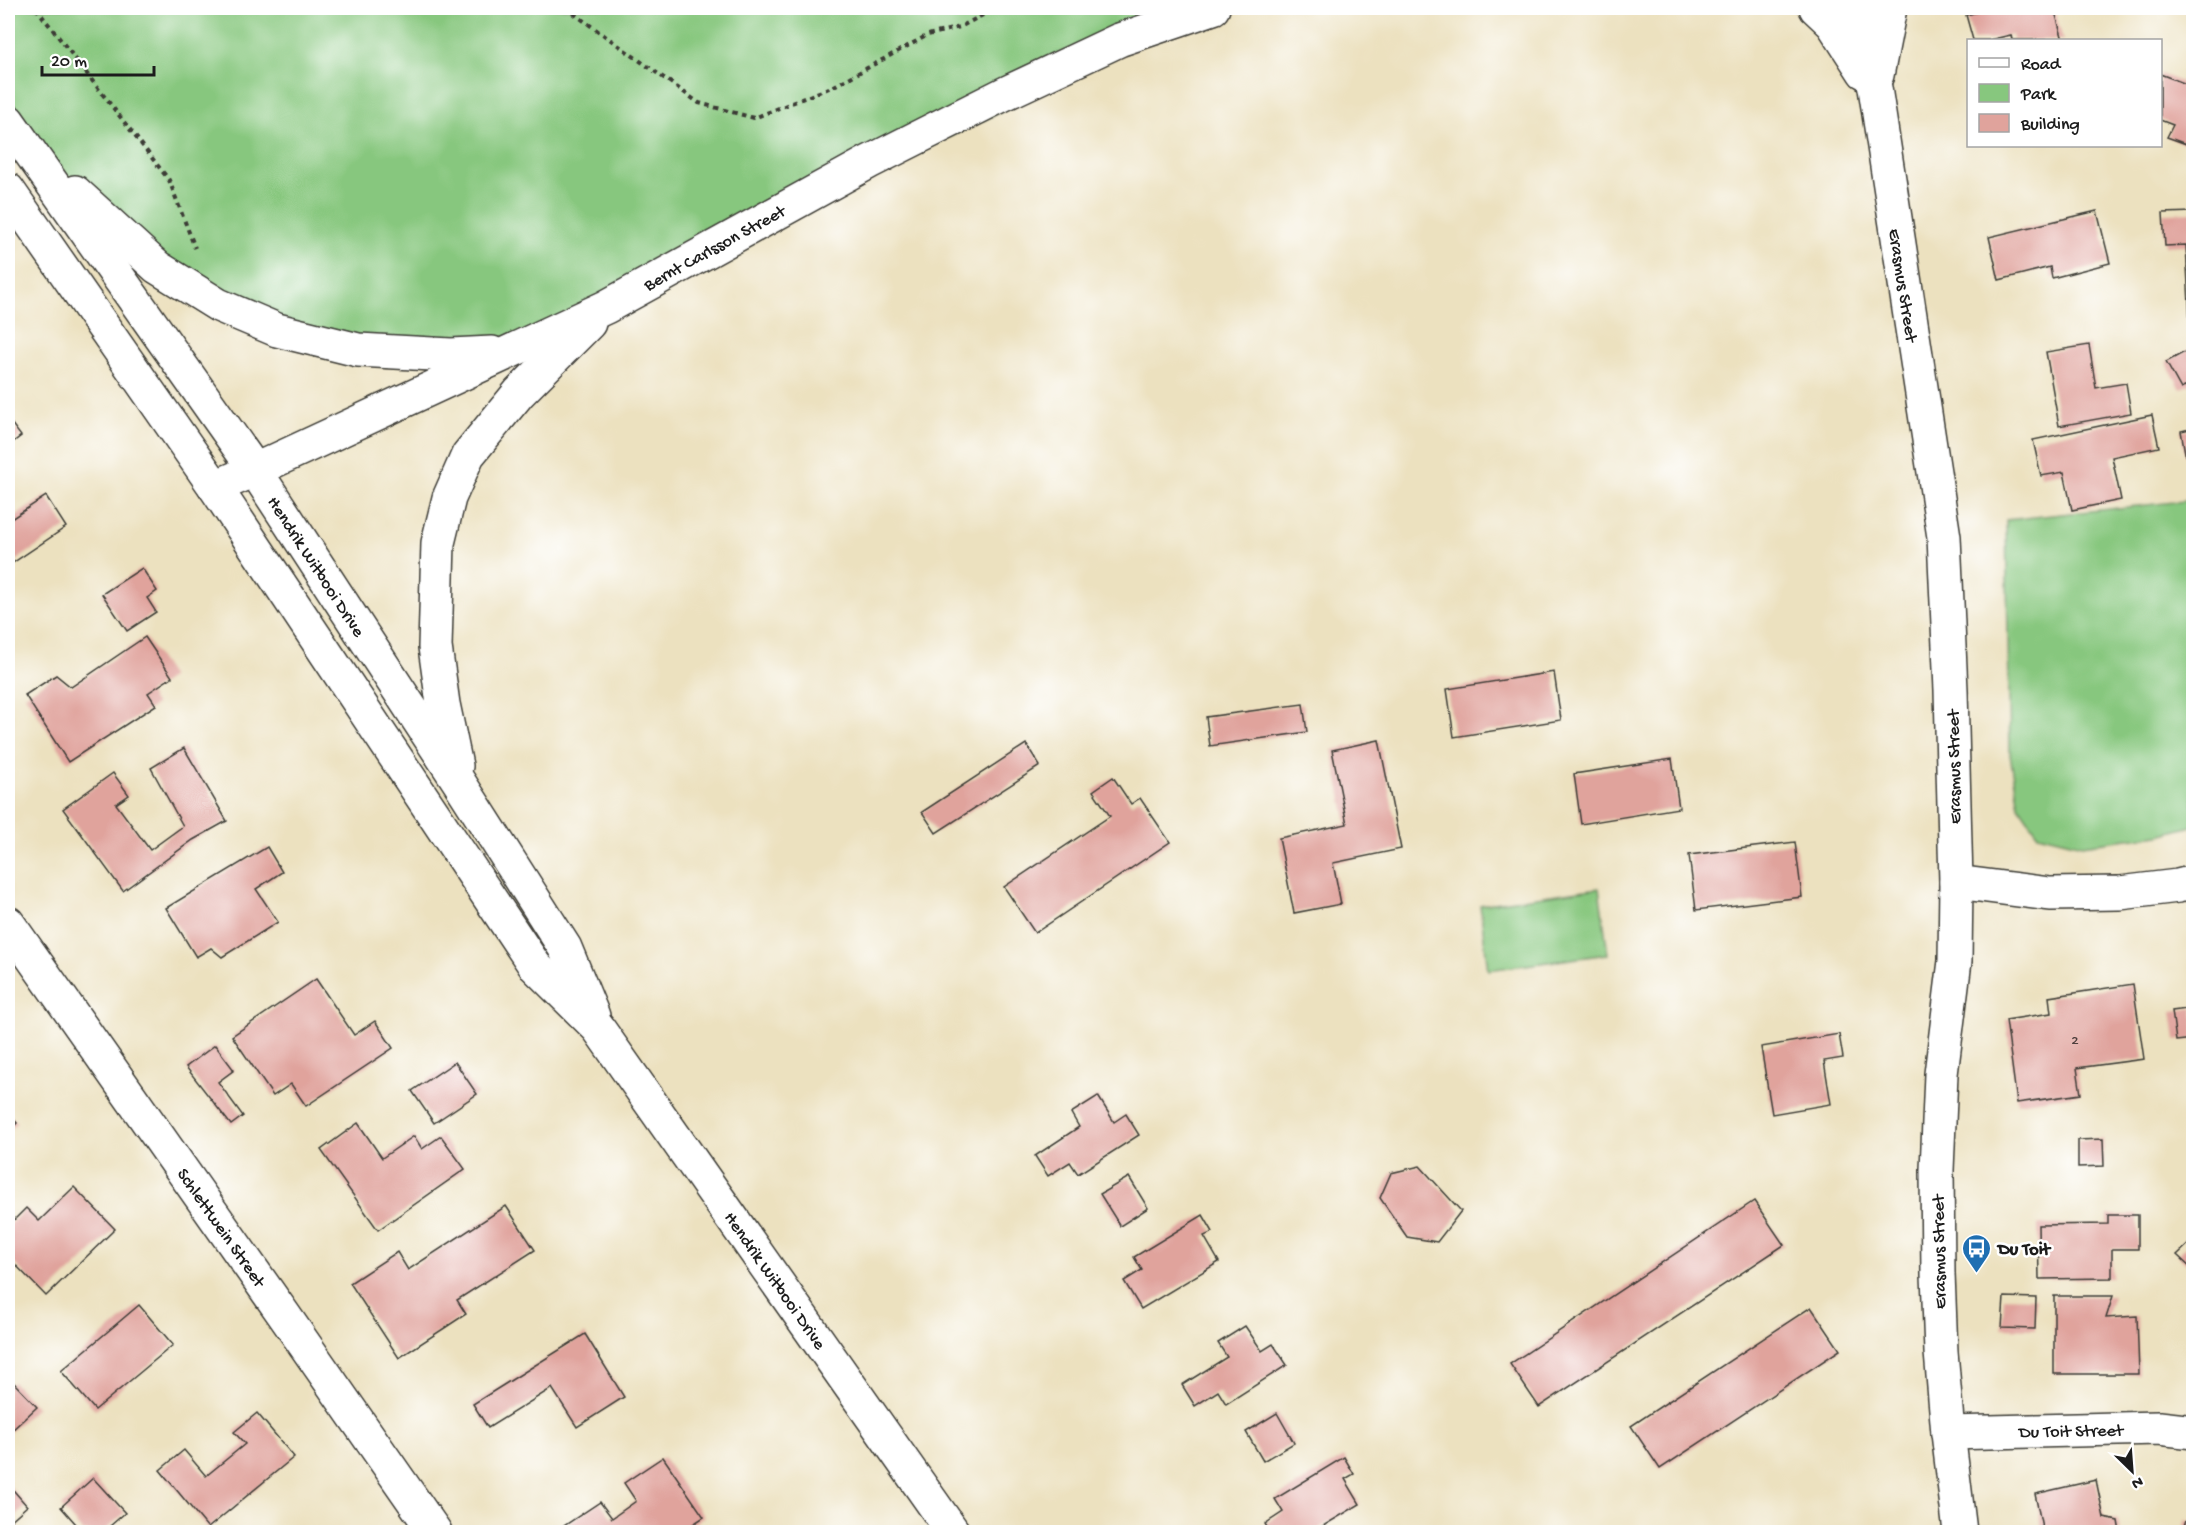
<svg xmlns="http://www.w3.org/2000/svg" width="2201" height="1540" viewBox="0 0 2201 1540" font-family="'Gochi Hand',sans-serif">
<rect width="100%" height="100%" fill="#fff"/>
<filter id="ink" filterUnits="userSpaceOnUse"><feTurbulence type="fractalNoise" baseFrequency=".0167" numOctaves="2"/><feDisplacementMap in="SourceGraphic" scale="12" xChannelSelector="R" yChannelSelector="G"/><feConvolveMatrix kernelMatrix="1 2 1 2 8 2 1 2 1" color-interpolation-filters="sRGB"/></filter>
<filter id="wash" filterUnits="userSpaceOnUse"><feTurbulence type="fractalNoise" baseFrequency=".008" numOctaves="4" result="noise"/><feDisplacementMap in="SourceGraphic" scale="24" xChannelSelector="R" yChannelSelector="G"/><feGaussianBlur stdDeviation="1.35" result="paint"/><feColorMatrix in="noise" values="0 0 0 0 0 0 0 0 0 0 0 0 0 0 0 0 0 1.4 0 .05"/><feComposite in="paint" operator="in"/></filter>
<g filter="url(#wash)">
<rect width="100%" height="100%" fill="#ece1bf"/>
<!-- green -->
<g fill="#87c77e" stroke="#52724d" stroke-width="1.5">
<polygon points="8,8 1213,8 506,353 358,350 157,267 8,121"/>
<polygon points="2193,500 2193,826 2159,835 2082,845 2038,834 2019,806 2010,755 2006,520"/>
<polygon points="1599,888 1608,954 1488,970 1480,905"/>
</g>
<g id="blocks">
<!-- building -->
<g fill="#e0a39c">
<polygon points="1981,8 2054,8 2063,40 2012,40 2011,35 1989,40 1973,40 1966,15 1982,11"/>
<polygon points="2160,74 2189,85 2194,74 2194,147 2167,137 2173,125 2160,120"/>
<polygon points="2097,211 2110,263 2052,278 2050,267 1999,280 1989,237"/>
<polygon points="2194,212 2194,328 2190,326 2186,245 2165,246 2163,213"/>
<polygon points="2089,345 2096,388 2126,383 2131,413 2059,426 2046,352"/>
<polygon points="2194,347 2194,382 2181,389 2166,362"/>
<polygon points="2152,415 2159,447 2112,457 2121,500 2072,510 2064,472 2041,476 2033,440"/>
<polygon points="8,419 21,436 8,446"/>
<polygon points="2194,428 2194,491 2192,491 2181,431"/>
<polygon points="46,496 66,527 8,566 8,521"/>
<polygon points="142,568 157,591 147,598 156,612 127,631 102,594"/>
<polygon points="145,637 172,677 148,693 156,705 68,762 25,695 56,675 71,687"/>
<polygon points="1554,672 1561,720 1454,737 1447,689"/>
<polygon points="1303,704 1307,732 1210,746 1206,717"/>
<polygon points="1379,740 1401,849 1333,863 1341,904 1294,913 1279,838 1347,824 1332,750"/>
<polygon points="1026,744 1040,766 936,833 922,812"/>
<polygon points="184,748 227,821 193,840 123,891 63,809 113,773 129,795 116,804 150,850 183,826 151,768"/>
<polygon points="1672,759 1679,808 1581,824 1574,774"/>
<polygon points="1113,777 1131,804 1140,798 1170,842 1035,933 1004,887 1110,816 1093,791"/>
<polygon points="1795,842 1802,897 1696,910 1689,855"/>
<polygon points="267,847 282,872 256,889 278,922 222,957 211,948 196,957 166,908"/>
<polygon points="316,979 354,1035 375,1021 393,1048 306,1106 291,1084 273,1096 232,1036"/>
<polygon points="2133,984 2144,1059 2077,1068 2081,1094 2017,1103 2006,1020 2051,1013 2049,997"/>
<polygon points="2194,1008 2194,1039 2176,1041 2172,1011"/>
<polygon points="1839,1034 1843,1058 1824,1061 1831,1104 1772,1114 1761,1047"/>
<polygon points="215,1045 234,1070 218,1082 243,1116 231,1125 186,1067"/>
<polygon points="455,1062 477,1094 434,1123 412,1091"/>
<polygon points="1098,1096 1114,1122 1126,1114 1139,1135 1078,1174 1070,1162 1048,1176 1035,1156 1079,1127 1071,1113"/>
<polygon points="8,1113 17,1123 8,1132"/>
<polygon points="358,1123 382,1158 414,1136 422,1149 441,1136 465,1169 378,1230 321,1150"/>
<polygon points="2103,1139 2104,1166 2078,1167 2078,1140"/>
<polygon points="1420,1166 1461,1211 1437,1242 1407,1237 1380,1198 1391,1173"/>
<polygon points="1129,1177 1148,1208 1120,1226 1100,1194"/>
<polygon points="74,1187 115,1229 46,1296 8,1257 8,1226 26,1208 39,1221"/>
<polygon points="1754,1201 1784,1245 1539,1407 1510,1364"/>
<polygon points="506,1206 535,1250 457,1300 466,1314 399,1358 350,1283 397,1252 408,1270"/>
<polygon points="1203,1215 1213,1232 1204,1236 1219,1262 1141,1309 1124,1281 1142,1270 1134,1257"/>
<polygon points="2108,1215 2138,1215 2138,1249 2112,1249 2112,1278 2039,1279 2038,1225 2108,1224"/>
<polygon points="2194,1239 2194,1271 2177,1255"/>
<polygon points="2054,1296 2113,1296 2106,1318 2137,1316 2139,1374 2054,1374"/>
<polygon points="2004,1297 2036,1298 2035,1329 2002,1328"/>
<polygon points="139,1305 173,1345 95,1410 61,1371"/>
<polygon points="1811,1307 1840,1350 1660,1469 1631,1426"/>
<polygon points="1245,1326 1262,1351 1273,1344 1287,1365 1226,1404 1218,1391 1195,1406 1182,1385 1227,1357 1218,1343"/>
<polygon points="585,1334 624,1397 577,1427 552,1388 488,1428 473,1404"/>
<polygon points="13,1382 37,1407 10,1432 8,1429 8,1388"/>
<polygon points="257,1413 294,1457 208,1528 160,1470 184,1450 206,1476 245,1444 234,1432"/>
<polygon points="1277,1413 1294,1443 1263,1461 1246,1432"/>
<polygon points="663,1457 704,1517 681,1532 569,1532 564,1526 600,1502 612,1518 636,1501 624,1483"/>
<polygon points="1344,1457 1354,1474 1345,1479 1360,1504 1313,1532 1270,1532 1265,1524 1283,1512 1275,1499"/>
<polygon points="93,1478 125,1513 103,1532 83,1532 61,1507"/>
<polygon points="2096,1480 2104,1518 2118,1521 2120,1532 2043,1532 2035,1494"/>
<polygon points="8,1484 27,1506 8,1523"/>
<polygon points="2186,1520 2194,1523 2194,1532 2182,1532"/>
</g>
</g>
</g>
<g filter="url(#ink)">
<use href="#blocks" fill-opacity="0" stroke="#3b3a34" stroke-width="1.5"/>
<g fill="none" stroke-linecap="round" stroke-linejoin="round">
<defs>
<g id="street">
<polyline points="8,923 284,1315 435,1532"/>
<polyline points="1948,1433 2159,1428 2194,1432"/>
</g>
<g id="secondary">
<polyline points="1816,8 1833,24 1864,72"/>
<polyline points="1857,8 1875,88 1944,537 1951,690 1956,882 1955,961 1941,1074 1937,1170 1938,1274 1941,1352 1948,1433 1960,1532"/>
<polyline points="1877,75 1890,8"/>
<polyline points="8,121 255,470 459,782 565,948 593,1016"/>
<polyline points="8,190 215,487 535,966 598,1028 953,1532"/>
<polyline points="75,192 157,267 218,305 277,330 358,350 451,355 492,353"/>
<polyline points="215,487 255,470 606,307 869,162 1004,94 1119,40 1213,8"/>
<polyline points="456,766 443,704 435,647 438,543 449,498 468,455 519,393 589,323"/>
<polyline points="1956,882 2050,894 2120,893 2178,886 2194,882"/>
</g>
</defs>
<!-- street casing -->
<use href="#street" stroke="#3b3a34" stroke-width="36"/>
<!-- secondary casing -->
<use href="#secondary" stroke="#3b3a34" stroke-width="36"/>
<!-- path -->
<g stroke="#3b3a34" stroke-width="4" stroke-dasharray="4.5 4.5" stroke-linecap="butt">
<polyline points="36,8 169,180 195,248"/>
<polyline points="566,8 699,103 754,118 834,86 928,35 960,27 996,8"/>
</g>
<!-- street -->
<use href="#street" stroke="#fff" stroke-width="33"/>
<!-- secondary -->
<use href="#secondary" stroke="#fff" stroke-width="33"/>
</g>
</g>
<!-- icons -->
<defs>
<symbol id="bus-pin" viewBox="-11 -11 22 30"><path d="M0 17L-7.5 6A9.5 9.5 0 1 1 7.5 6Z" fill="#1f6fb2" stroke="#fff"/><path d="M-5-6H5V4H4V6H2V4H-2V6H-4V4H-5ZM-3.5-4V0h7V-4ZM-3.5 1.2v1.5H-2V1.2ZM2 1.2v1.5H3.5V1.2Z" fill="#fff"/></symbol>
</defs>
<g fill-rule="evenodd">
<use href="#bus-pin" x="1960" y="1232" width="33" height="45"/>
</g>
<g text-anchor="middle" stroke-width="5" stroke-linejoin="round" paint-order="stroke">
<!-- number labels -->
<g font-size="15" fill="#4d3e3c">
<text x="2075" y="1044">2</text>
</g>
<!-- street labels -->
<g font-size="18" fill="#1c1c1c" stroke="#fff">
<text transform="translate(714 247) rotate(-29)" y="6">Bernt Carlsson Street</text>
<text transform="translate(1904 285) rotate(81)" y="6">Erasmus Street</text>
<text transform="translate(317 566) rotate(57)" y="6">Hendrik Witbooi Drive</text>
<text transform="translate(1953 767) rotate(-91)" y="6">Erasmus Street</text>
<text transform="translate(222 1227) rotate(55)" y="6">Schlettwein Street</text>
<text transform="translate(1938 1252) rotate(-91)" y="6">Erasmus Street</text>
<text transform="translate(776 1280) rotate(55)" y="6">Hendrik Witbooi Drive</text>
<text transform="translate(2071 1430) rotate(-1)" y="6">Du Toit Street</text>
</g>
<!-- poi labels -->
<g font-size="18" font-weight="bold" fill="#1c1c1c" stroke="#fff" text-anchor="start">
<text x="1998" y="1254">Du Toit</text>
</g>
</g>
<!-- margin -->
<rect width="2201" height="1540" fill="none" stroke="#fff" stroke-width="30"/>
<!-- legend -->
<rect x="1967" y="39" width="195" height="108" fill="#ffffff" stroke="#a4a4a4" stroke-width="1.5"/>
<rect x="1979" y="58" width="30" height="9" fill="#ffffff" stroke="#a4a4a4" stroke-width="1.5"/>
<text x="2021" y="69" font-size="18" fill="#1c1c1c">Road</text>
<rect x="1979" y="84" width="30" height="18" fill="#87c77e" stroke="#a4a4a4" stroke-width="1.5"/>
<text x="2021" y="99" font-size="18" fill="#1c1c1c">Park</text>
<rect x="1979" y="114" width="30" height="18" fill="#e0a39c" stroke="#a4a4a4" stroke-width="1.5"/>
<text x="2021" y="129" font-size="18" fill="#1c1c1c">Building</text>
<!-- north arrow -->
<g transform="translate(2132 1471) rotate(155)" stroke="#ffffff" stroke-width="4.5" paint-order="stroke">
<path d="M0-4.5L10 22L0 15L-10 22Z" fill="#1c1c1c"/>
<text y="-9" font-size="16" font-weight="bold" text-anchor="middle" fill="#1c1c1c">N</text>
</g>
<!-- scale -->
<path d="M42 66v9h112v-9" fill="none" stroke="#1c1c1c" stroke-width="3"/>
<text x="51" y="66" font-size="18" fill="#1c1c1c" stroke="#ffffff" stroke-width="4.5" paint-order="stroke">20 m</text>
</svg>
